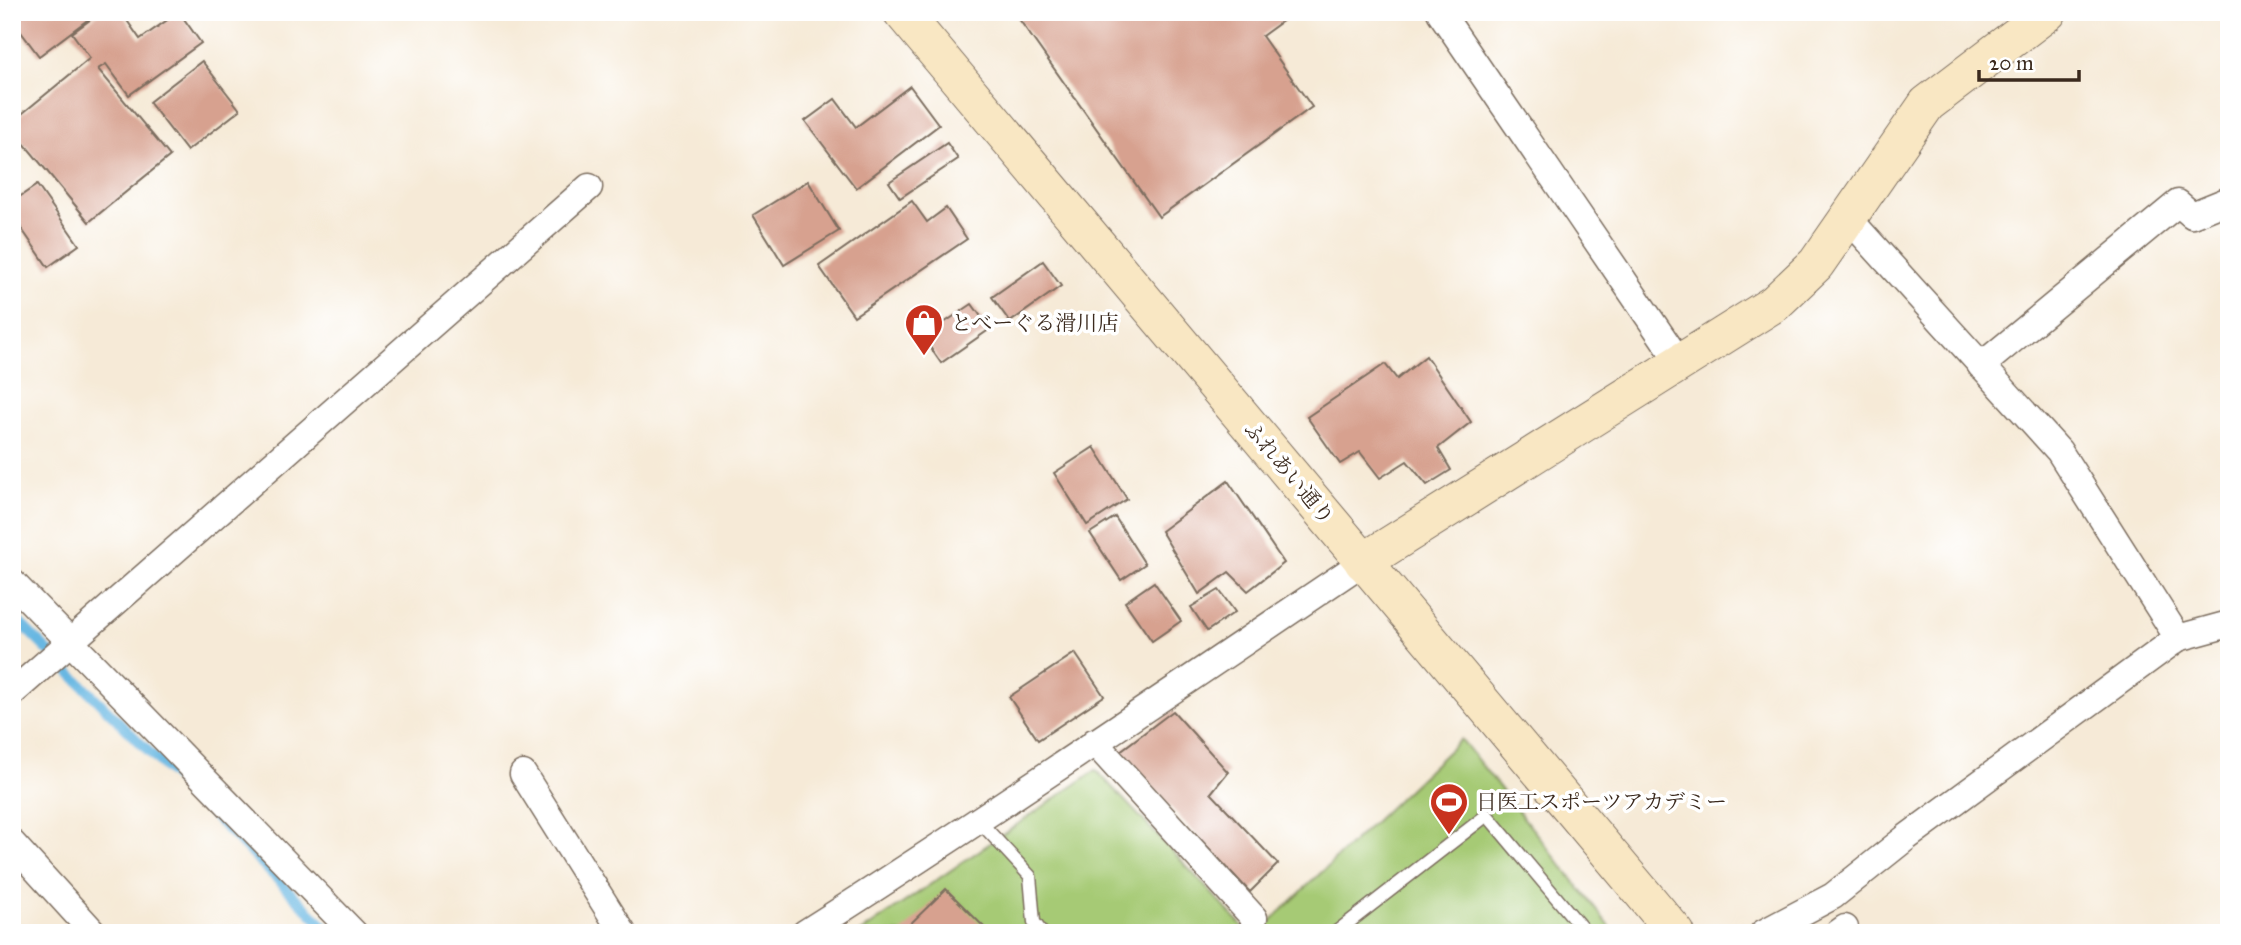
<svg xmlns="http://www.w3.org/2000/svg" width="2241" height="945" viewBox="0 0 2241 945" font-family="'IM FELL Great Primer','Noto Serif JP',serif">
<rect width="100%" height="100%" fill="#fff"/>
<filter id="ink" filterUnits="userSpaceOnUse"><feTurbulence type="fractalNoise" baseFrequency=".0143" numOctaves="2"/><feDisplacementMap in="SourceGraphic" scale="14" xChannelSelector="R" yChannelSelector="G"/><feConvolveMatrix kernelMatrix="1 2 1 2 8 2 1 2 1" color-interpolation-filters="sRGB"/></filter>
<filter id="wash" filterUnits="userSpaceOnUse"><feTurbulence type="fractalNoise" baseFrequency=".00686" numOctaves="4" result="noise"/><feDisplacementMap in="SourceGraphic" scale="28" xChannelSelector="R" yChannelSelector="G"/><feGaussianBlur stdDeviation="1.57" result="paint"/><feColorMatrix in="noise" values="0 0 0 0 0 0 0 0 0 0 0 0 0 0 0 0 0 1.4 0 .05"/><feComposite in="paint" operator="in"/></filter>
<g filter="url(#wash)">
<rect width="100%" height="100%" fill="#f6ead7"/>
<!-- green -->
<g fill="#a6ca74" stroke="#707a49" stroke-width="2">
<polygon points="1461,739 1615,933 1258,933"/>
<polygon points="1096,770 1249,933 860,933"/>
</g>
<g fill="none" stroke-linecap="round" stroke-linejoin="round">
<!-- stream -->
<polyline stroke="#67b7e2" stroke-width="10" points="12,615 331,933"/>
</g>
<g id="blocks">
<!-- building -->
<g fill="#d7a18f">
<polygon points="12,12 98,12 39,56 12,20"/>
<polygon points="101,12 121,12 140,39 179,12 201,43 129,95 106,64 98,69 170,156 89,222 12,129 12,122 90,58 72,33"/>
<polygon points="1014,12 1295,12 1262,36 1312,107 1159,217"/>
<polygon points="202,61 240,110 187,151 149,102"/>
<polygon points="910,86 939,125 856,188 805,121 835,99 856,127"/>
<polygon points="947,143 958,159 900,198 889,182"/>
<polygon points="808,181 839,231 784,265 753,215"/>
<polygon points="37,185 79,245 48,267 12,215 12,202"/>
<polygon points="912,201 927,222 946,208 967,239 854,316 819,266"/>
<polygon points="1043,261 1061,286 1010,322 992,297"/>
<polygon points="972,304 990,329 941,363 923,337"/>
<polygon points="1426,356 1471,422 1438,448 1451,470 1427,485 1407,461 1380,478 1360,452 1340,464 1307,417 1385,364 1397,379"/>
<polygon points="1094,447 1127,499 1087,525 1054,473"/>
<polygon points="1228,481 1284,563 1248,591 1229,572 1199,594 1161,531"/>
<polygon points="1115,517 1145,564 1121,580 1090,533"/>
<polygon points="1154,582 1181,621 1152,641 1125,602"/>
<polygon points="1219,590 1235,612 1207,631 1191,607"/>
<polygon points="1075,653 1104,696 1038,740 1009,697"/>
<polygon points="1173,711 1228,772 1211,793 1278,864 1250,892 1119,752"/>
<polygon points="946,889 990,933 901,933"/>
</g>
</g>
</g>
<g filter="url(#ink)">
<use href="#blocks" fill-opacity="0" stroke="#7c6d5f" stroke-width="2"/>
<g fill="none" stroke-linecap="round" stroke-linejoin="round">
<defs>
<g id="lane">
<polyline points="980,822 1030,876 1034,922 1042,933"/>
<polyline points="1335,933 1487,815 1586,933"/>
</g>
<g id="street">
<polyline points="1440,12 1680,363"/>
<polyline points="1848,218 2059,451 2178,638 2229,624"/>
<polyline points="1981,366 2178,203 2192,215 2229,200"/>
<polyline points="12,582 354,933"/>
<polyline points="12,693 589,187"/>
<polyline points="1094,742 1254,918"/>
<polyline points="523,774 623,933"/>
<polyline points="12,843 94,933"/>
<path d="M805 933C993 813 1178 687 1363 562"/>
<polyline points="1763,933 1833,896 1907,837 2178,638"/>
<polyline points="1838,933 1845,928"/>
</g>
<g id="secondary">
<polyline points="902,12 1676,933"/>
<polyline points="1363,562 1775,303 1816,264 1927,104 2048,12"/>
</g>
</defs>
<!-- lane casing -->
<use href="#lane" stroke="#7c6d5f" stroke-width="15"/>
<!-- street casing -->
<use href="#street" stroke="#7c6d5f" stroke-width="29"/>
<!-- secondary casing -->
<use href="#secondary" stroke="#7c6d5f" stroke-width="39"/>
<!-- lane -->
<use href="#lane" stroke="#fff" stroke-width="12"/>
<!-- street -->
<use href="#street" stroke="#fff" stroke-width="26"/>
<!-- secondary -->
<use href="#secondary" stroke="#f9e7c3" stroke-width="37"/>
</g>
</g>
<!-- icons -->
<defs>
<symbol id="shop-pin" viewBox="-11 -11 22 30"><path d="M0 17L-7.5 6A9.5 9.5 0 1 1 7.5 6Z" fill="#c8321e" stroke="#fff"/><path d="M-5-2.5h2.3a2.7 3.5 0 0 1 5.4 0H5L5.5 6h-11ZM-1.5-2.5h3a1.5 2.3 0 0 0-3 0Z" fill="#fff"/></symbol>
<symbol id="stadium-pin" viewBox="-11 -11 22 30"><path d="M0 17L-7.5 6A9.5 9.5 0 1 1 7.5 6Z" fill="#c8321e" stroke="#fff"/><path d="M0-5a6.5 5 0 1 0 0 10a6.5 5 0 1 0 0-10ZM-3.5-1.8h7v3.6h-7Z" fill="#fff"/></symbol>
</defs>
<g fill-rule="evenodd">
<use href="#shop-pin" x="902" y="301" width="44" height="60"/>
<use href="#stadium-pin" x="1427" y="780" width="44" height="60"/>
</g>
<g text-anchor="middle" stroke-width="7" stroke-linejoin="round" paint-order="stroke">
<!-- poi labels -->
<g font-size="21" fill="#3b2a1e" stroke="#fff" text-anchor="start">
<text x="951" y="330">とべーぐる滑川店</text>
<text x="1476" y="809">日医工スポーツアカデミー</text>
</g>
<!-- street labels -->
<g font-size="21" fill="#3b2a1e" stroke="#fff">
<text transform="translate(1289 473) rotate(50)" y="7">ふれあい通り</text>
</g>
</g>
<!-- margin -->
<rect width="2241" height="945" fill="none" stroke="#fff" stroke-width="42"/>
<!-- scale -->
<path d="M1979 70v10h100v-10" fill="none" stroke="#3b2a1e" stroke-width="3.5"/>
<text x="1989" y="70" font-size="21" fill="#3b2a1e" stroke="#ffffff" stroke-width="5" paint-order="stroke">20 m</text>
</svg>
